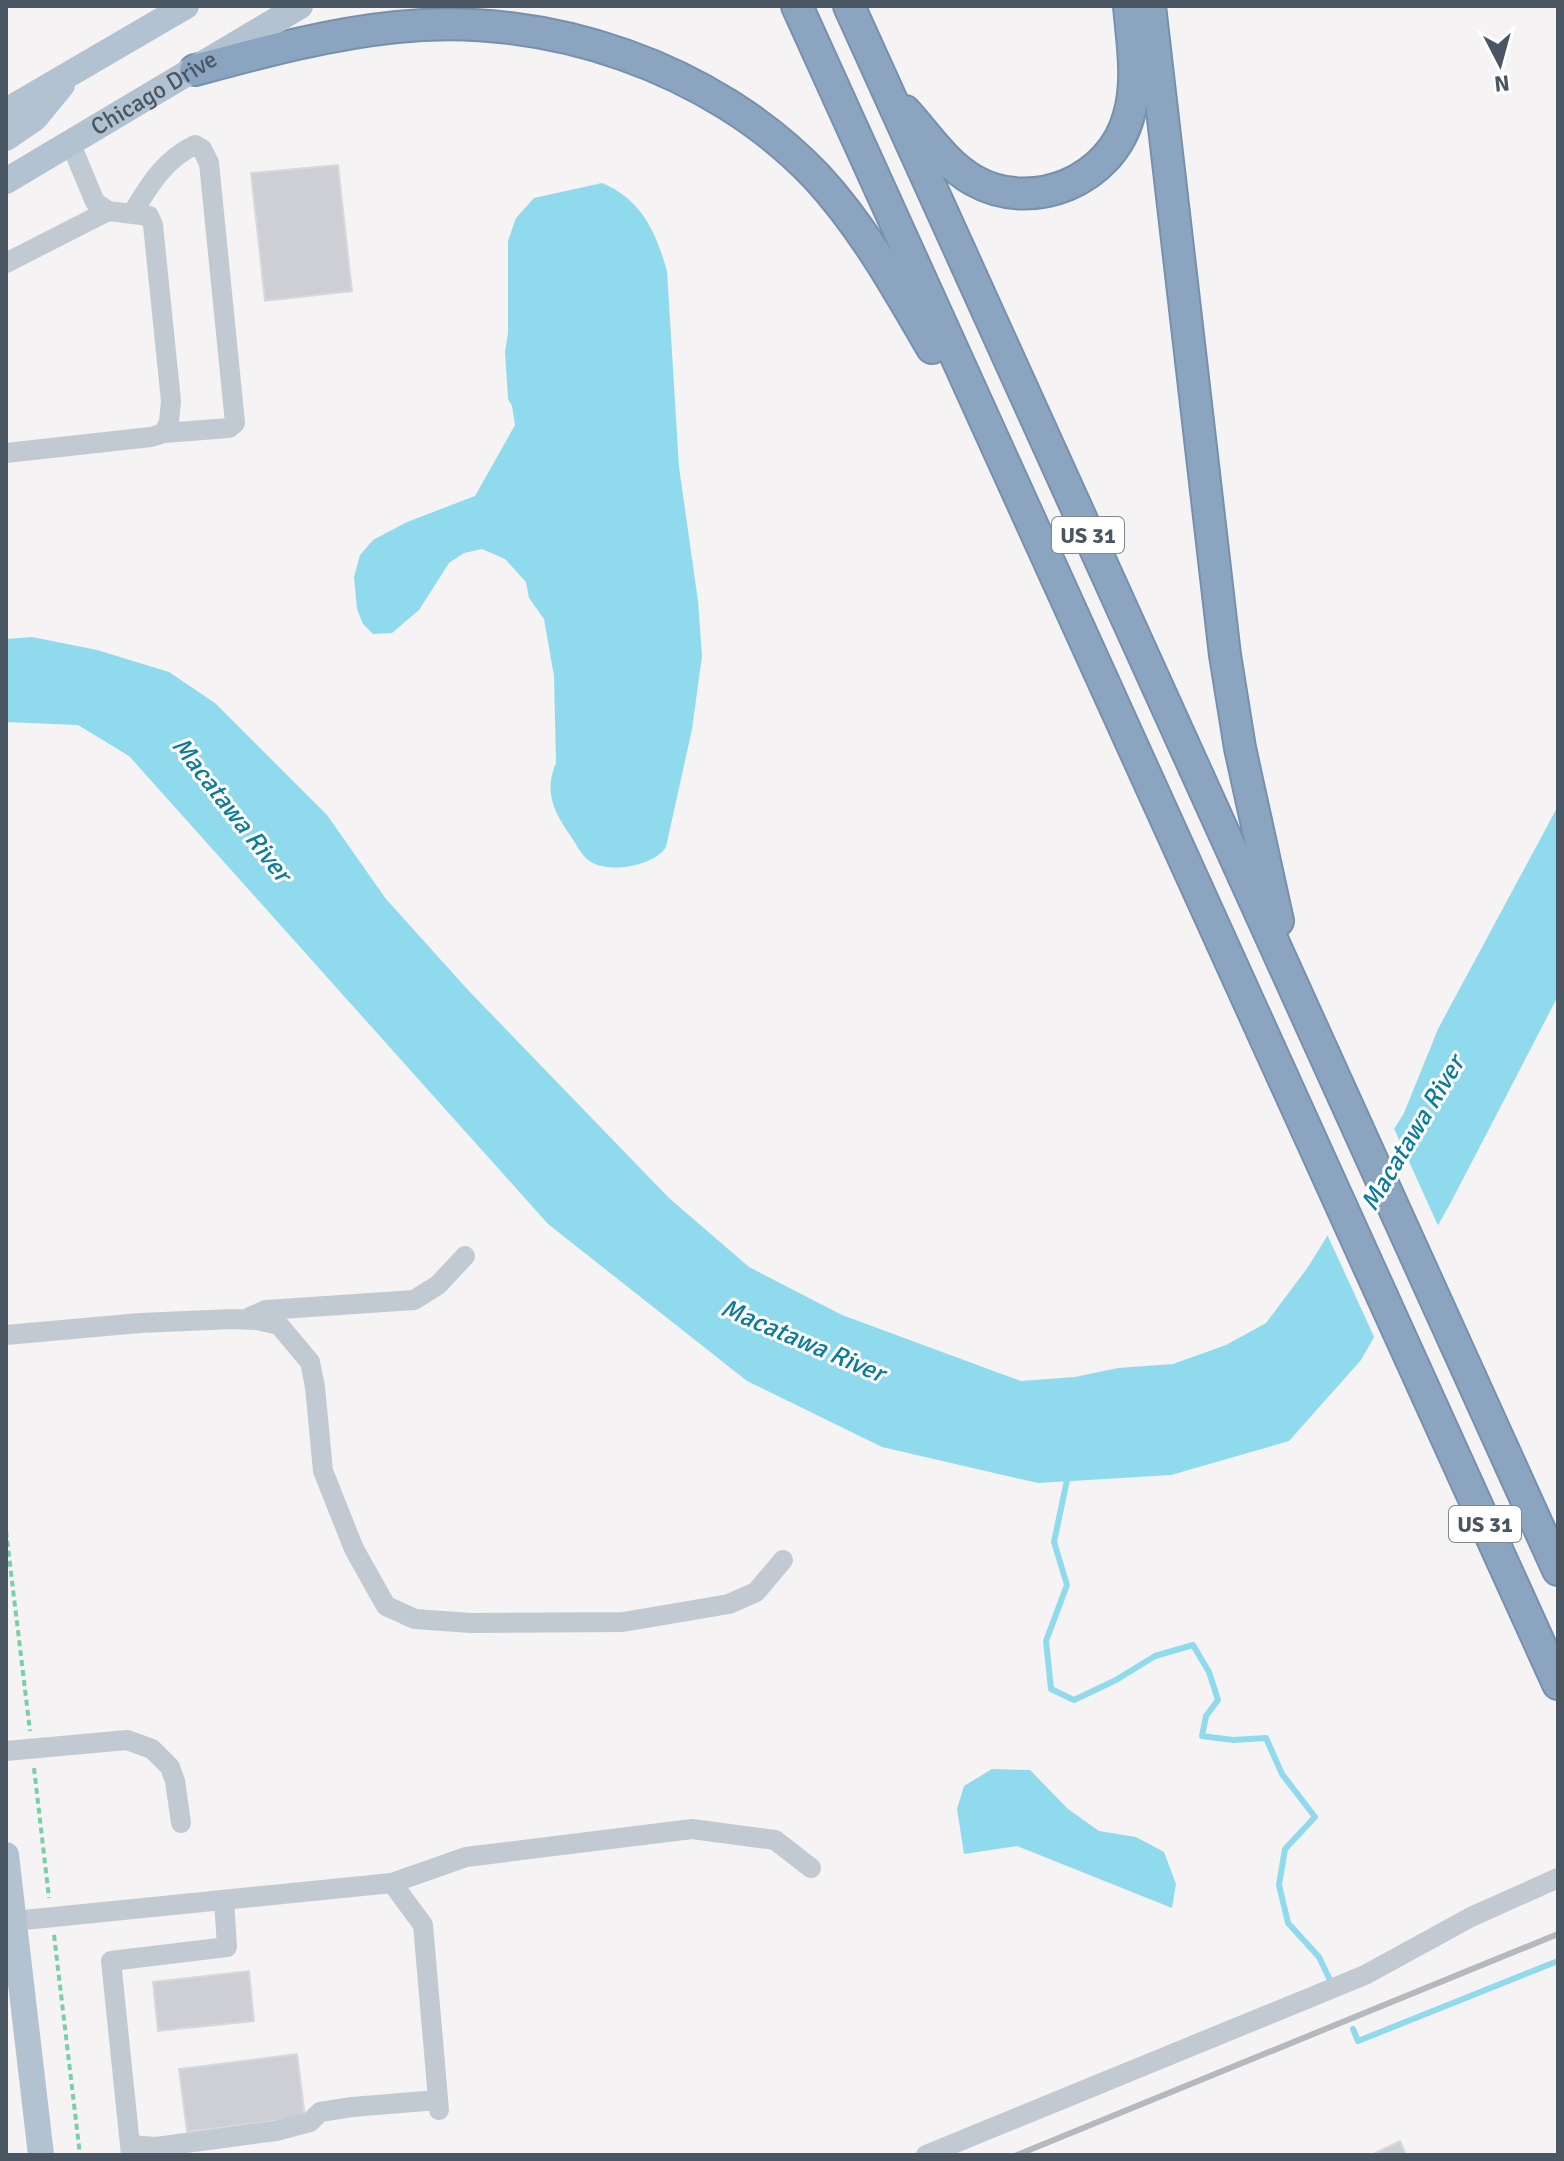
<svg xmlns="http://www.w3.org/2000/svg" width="1564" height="2161" viewBox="0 0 1564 2161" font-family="Signika,sans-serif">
<rect width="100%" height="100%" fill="#f5f3f3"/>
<!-- water -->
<g fill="#90daee">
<path d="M602 183C641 199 656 232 667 271L679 467 698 601 702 656 692 729 666 847C654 867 604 875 587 859 581 854 576 844 572 838 555 814 543 793 556 763L554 676 544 619 529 598 526 582 505 559 482 549 464 553 449 563 419 610 392 633 373 634 363 624 357 609 354 577 360 555 373 540 407 522 475 496 515 425 512 406 508 399 505 352 508 333V241L516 218 534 198Z"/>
<polygon points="32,637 97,650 169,672 215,703 327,815 386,899 468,990 669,1198 749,1267 842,1315 1021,1381 1075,1377 1118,1368 1173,1364 1226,1345 1266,1323 1308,1267 1404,1113 1438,1029 1558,806 1558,996 1450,1204 1361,1360 1289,1441 1171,1475 1038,1483 882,1447 747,1381 548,1224 129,756 78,725 6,722 6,639"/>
<polygon points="992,1769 1030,1770 1068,1809 1099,1831 1136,1837 1164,1852 1176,1884 1172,1908 1017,1846 964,1854 957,1809 964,1786"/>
</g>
<!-- pier -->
<polygon fill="#f5f3f3" points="1392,1124 1440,1230 1376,1341 1326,1232"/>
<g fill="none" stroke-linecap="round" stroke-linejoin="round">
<!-- stream -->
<g stroke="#90daee" stroke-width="6">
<polyline points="1065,1478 1067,1480 1054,1542 1067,1585 1046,1641 1051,1689 1074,1700 1116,1680 1155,1656 1193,1645 1209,1672 1218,1700 1206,1716 1202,1736 1233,1740 1266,1738 1282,1774 1315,1817 1285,1849 1279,1885 1288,1923 1319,1957 1330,1980"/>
<polyline points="1353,2029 1358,2041 1558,1961"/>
</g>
</g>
<!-- building -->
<g fill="#cdcfd5" stroke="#d7d9de" stroke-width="2">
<polygon points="338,165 352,291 265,301 251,173"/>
<polygon points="249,1971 254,2021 158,2031 153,1982"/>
<polygon points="297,2054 305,2117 187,2132 179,2069"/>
<polygon points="1400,2141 1406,2155 1371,2155"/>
</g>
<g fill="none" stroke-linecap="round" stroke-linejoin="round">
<defs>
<g id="highway">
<polyline points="797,6 1558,1684"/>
<polyline points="849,6 1558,1570"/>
<polyline points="1150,6 1225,655 1240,748 1278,921"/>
<path d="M195 70C262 52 328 34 397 27 546 11 713 67 817 177 864 228 897 288 932 348"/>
<path d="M905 111C926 134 946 165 973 180 1032 214 1112 181 1129 115 1139 80 1132 41 1129 6"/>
</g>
</defs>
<!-- highway casing -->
<use href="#highway" stroke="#7690ad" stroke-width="34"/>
<!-- path -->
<g stroke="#7ad0a6" stroke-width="4" stroke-dasharray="6 4" stroke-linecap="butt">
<polyline points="6,1531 30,1731"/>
<polyline points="34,1768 49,1898"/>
<polyline points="54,1935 80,2155"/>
</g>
<!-- minor -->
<g stroke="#c1cad2" stroke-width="20">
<path d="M133 212C150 184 165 159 195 145L202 149 209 163 235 423 229 428 164 433"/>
<polyline points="6,263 108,211"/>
<polyline points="6,453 151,437 164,433 169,422 171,401 153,225 149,216 108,211 95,202 70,142"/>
<polyline points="250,1317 266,1310 414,1300 438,1285 465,1256"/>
<polyline points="6,1335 140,1323 232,1319 257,1320 279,1325 310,1362 315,1387 323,1471 354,1549 386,1606 415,1619 471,1623 623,1622 729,1604 756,1592 783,1560"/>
<polyline points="6,1751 127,1740 152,1749 170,1767 175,1781 181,1823"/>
<polyline points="392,1883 423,1925 439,2110"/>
<polyline points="14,1921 392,1883 466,1857 692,1829 775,1840 811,1868"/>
<polyline points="130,2145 156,2147 276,2131 310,2122 320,2112 352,2107 438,2100"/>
<polyline points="131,2155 111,1961 227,1947 224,1900"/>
<polyline points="926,2155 1365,1975 1471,1917 1558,1878"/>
</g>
<!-- major -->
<g stroke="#b3c2d1" stroke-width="26">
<polyline points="6,111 186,6"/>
<polyline points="6,138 35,118 62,85"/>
<path id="s1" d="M6 181 300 6"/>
<polyline points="6,1855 41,2155"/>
</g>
<!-- highway -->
<use href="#highway" stroke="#8ba5c1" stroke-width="30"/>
<!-- rail -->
<polyline stroke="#b5b8bd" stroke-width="6" points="1017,2155 1558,1934"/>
</g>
<g text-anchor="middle" stroke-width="6" stroke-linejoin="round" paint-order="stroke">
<!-- shield labels -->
<g fill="#fff" stroke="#808990" stroke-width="2">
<rect x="1052" y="517" width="72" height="36" rx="6"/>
<rect x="1449" y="1506" width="72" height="36" rx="6"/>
</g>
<g font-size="22" font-weight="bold" fill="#4a5661">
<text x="1088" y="543">US 31</text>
<text x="1485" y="1532">US 31</text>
</g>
<!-- street labels -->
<g font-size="24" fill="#4a5661" stroke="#fff">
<text dy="8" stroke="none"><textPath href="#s1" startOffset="172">Chicago Drive</textPath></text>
</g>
<!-- water labels -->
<g font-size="26" font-style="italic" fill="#0c7c9b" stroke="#fff">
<text transform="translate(232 809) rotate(52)" y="9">Macatawa River</text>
<text transform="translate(1412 1133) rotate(-59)" y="9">Macatawa River</text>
<text transform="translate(803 1340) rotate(23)" y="9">Macatawa River</text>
</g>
</g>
<!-- border -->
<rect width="1564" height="2161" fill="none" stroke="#4a5661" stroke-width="16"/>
<!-- north arrow -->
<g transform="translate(1500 64) rotate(174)" stroke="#ffffff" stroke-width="6" paint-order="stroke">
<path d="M0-6L14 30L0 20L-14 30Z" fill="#4a5661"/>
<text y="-12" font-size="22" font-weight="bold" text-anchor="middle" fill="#4a5661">N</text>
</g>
</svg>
